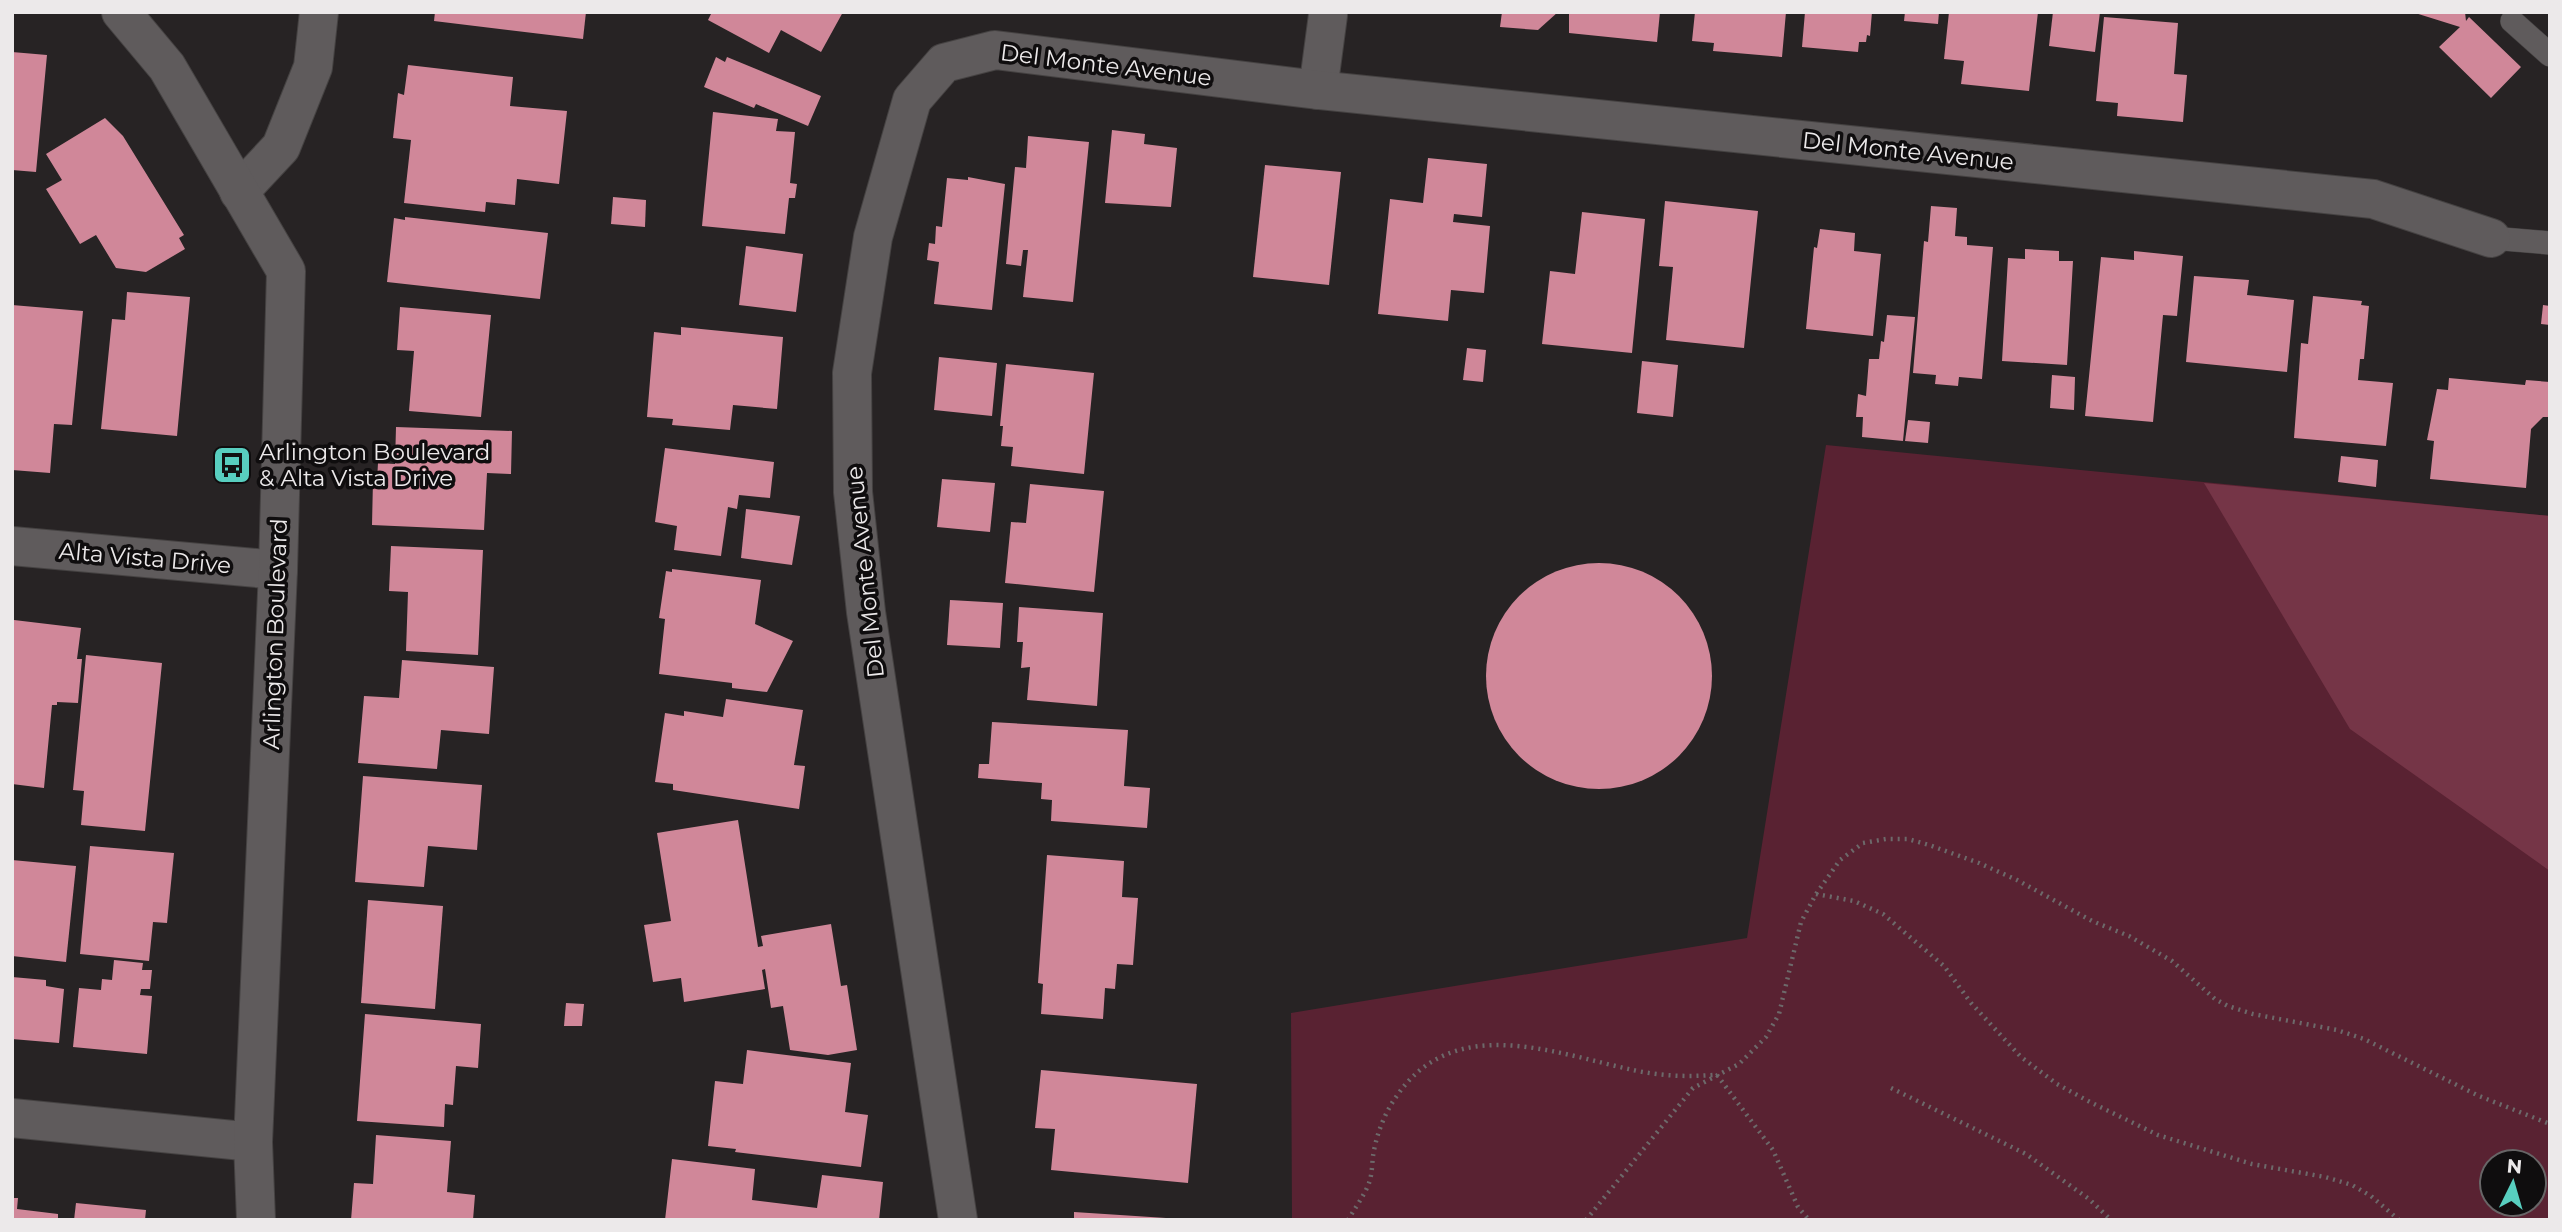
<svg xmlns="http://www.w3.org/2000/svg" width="2562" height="1232" viewBox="0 0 2562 1232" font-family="Montserrat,sans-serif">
<rect width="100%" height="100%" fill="#272324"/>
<!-- green -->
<path fill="#592232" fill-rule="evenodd" d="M1826 445 2550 516V1220H1292L1291 1013 1747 938ZM2492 1162H2534V1204H2492Z"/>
<!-- forest -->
<polygon fill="#753547" points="2204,483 2550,516 2550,871 2350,729"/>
<!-- building -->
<g fill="#d08799">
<polygon points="435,12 586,12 583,39 434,21"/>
<polygon points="712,12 843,12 821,52 781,30 769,53 708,20"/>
<polygon points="1502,12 1558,12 1538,30 1500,27"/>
<polygon points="1569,12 1660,12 1657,42 1569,33"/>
<polygon points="1695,12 1786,12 1782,57 1713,51 1714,43 1692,41"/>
<polygon points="1805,12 1872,12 1870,36 1867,35 1866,42 1859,42 1858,52 1802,47"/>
<polygon points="1905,12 1939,12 1938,24 1904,21"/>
<polygon points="1949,12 2038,12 2029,91 1961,84 1964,61 1944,59"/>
<polygon points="2053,12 2100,12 2095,52 2049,46"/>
<polygon points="2412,12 2465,12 2466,21 2469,17 2521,67 2491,98 2439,47 2460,27"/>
<polygon points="2104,17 2178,23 2174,74 2187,75 2183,122 2117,116 2118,103 2096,101"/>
<polygon points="12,52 47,55 36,172 12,170"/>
<polygon points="716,57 725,62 727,57 821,96 808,126 756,104 754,108 704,87"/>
<polygon points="408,65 513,77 510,106 567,111 559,184 517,179 515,205 486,202 485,212 404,203 411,140 393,138 398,93 404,95"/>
<polygon points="713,112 778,119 776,131 795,132 790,183 797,184 795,198 789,198 785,234 702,226"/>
<polygon points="105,118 123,136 184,235 179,238 185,249 146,272 116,268 96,235 80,244 46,189 62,180 46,154"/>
<polygon points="1112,130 1145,134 1144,144 1177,148 1171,207 1105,203"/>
<polygon points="1028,136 1089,142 1073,302 1023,297 1028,250 1023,250 1021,266 1006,264 1015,167 1026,168"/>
<polygon points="1428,158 1487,164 1482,217 1454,214 1453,222 1490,226 1484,293 1451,290 1448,321 1378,314 1390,199 1423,203"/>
<polygon points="1265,165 1341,172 1329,285 1253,277"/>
<polygon points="968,177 1005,184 992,310 934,304 939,262 927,260 929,243 935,244 936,226 942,227 947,178 968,180"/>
<polygon points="613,197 646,200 645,227 611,224"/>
<polygon points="1665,201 1758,211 1744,348 1666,340 1673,267 1659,266"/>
<polygon points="1931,206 1957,208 1955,236 1967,237 1967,245 1993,247 1982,379 1959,377 1958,386 1935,384 1936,375 1913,373 1924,241 1928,242"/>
<polygon points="1582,212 1645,219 1632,353 1542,344 1550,271 1575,274"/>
<polygon points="405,217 548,233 540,299 387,282 394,218 405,220"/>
<polygon points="1820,229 1855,233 1854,251 1881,254 1873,336 1806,329 1814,247 1817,248"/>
<polygon points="746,246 803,254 796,312 739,305"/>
<polygon points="2025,249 2059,251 2059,261 2073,261 2067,365 2002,361 2008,258 2025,259"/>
<polygon points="2134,251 2183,256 2177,316 2163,315 2153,422 2085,416 2101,257 2134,260"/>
<polygon points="2194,276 2249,280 2247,295 2294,300 2287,372 2186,362"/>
<polygon points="127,292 190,297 177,436 101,429 112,319 125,320"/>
<polygon points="2313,296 2362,301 2361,305 2369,306 2364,359 2360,359 2358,380 2393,383 2386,446 2294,438 2301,343 2308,344"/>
<polygon points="12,305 83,311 72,425 54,424 50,473 12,470"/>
<polygon points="2543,305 2550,306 2550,325 2541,324"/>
<polygon points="400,307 491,315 481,417 409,411 414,351 397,350"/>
<polygon points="1887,315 1915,317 1903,441 1862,437 1863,417 1856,417 1858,394 1866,396 1869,359 1879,359 1881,341 1884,342"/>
<polygon points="681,327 783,337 777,409 733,405 730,430 672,425 673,419 647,417 654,332 681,335"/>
<polygon points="1467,348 1486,350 1483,382 1463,380"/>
<polygon points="939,357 997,363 992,416 934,410"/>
<polygon points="1642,361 1678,365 1673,417 1637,413"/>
<polygon points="1006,364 1094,373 1084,474 1011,466 1013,447 1001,446 1003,426 1000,426"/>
<polygon points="2052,375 2075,377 2074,410 2050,408"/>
<polygon points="2449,378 2525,385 2526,380 2550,382 2550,417 2543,417 2531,429 2526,488 2430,479 2434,441 2427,440 2437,389 2448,390"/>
<polygon points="1908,420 1930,422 1928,443 1905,441"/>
<polygon points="396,427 512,431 511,474 487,473 484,530 372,525 373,480 377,481 378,463 395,464"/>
<polygon points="665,448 774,462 770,498 739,495 737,509 728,507 721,556 674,550 677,526 655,522"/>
<polygon points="2341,456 2378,460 2376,487 2338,482"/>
<polygon points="942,479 995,483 990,532 937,527"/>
<polygon points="1030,484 1104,491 1094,592 1005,583 1011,522 1026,523"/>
<polygon points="746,509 800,516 792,565 741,558"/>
<polygon points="391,546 483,550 478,655 406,651 408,592 389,591"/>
<circle cx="1599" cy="676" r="113"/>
<polygon points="672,569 761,580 755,624 793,641 767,692 732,688 732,683 659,674 665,619 659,618 666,571 672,572"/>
<polygon points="950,600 1003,603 1000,648 947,645"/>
<polygon points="1019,607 1103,613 1097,706 1027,700 1030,667 1021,668 1023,642 1017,642"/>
<polygon points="14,620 81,628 77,659 82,659 78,703 57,702 57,705 52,705 44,788 12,784 12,640"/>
<polygon points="86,655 162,663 145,831 81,825 84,791 73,790"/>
<polygon points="402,660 494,667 489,734 441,730 437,769 358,763 364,696 399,698"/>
<polygon points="726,699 803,710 794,765 805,766 799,809 673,790 673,784 655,782 665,713 684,716 684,711 723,717"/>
<polygon points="992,722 1128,730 1124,786 1150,788 1147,828 1051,821 1052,800 1041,799 1042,783 978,778 979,764 989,764"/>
<polygon points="363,776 482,785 477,850 428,846 424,887 355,882"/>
<polygon points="738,820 758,947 763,946 761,936 831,924 841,986 847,985 857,1050 828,1055 790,1050 783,1006 771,1008 765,969 762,970 765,989 684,1002 681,978 653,982 644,925 671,921 657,833"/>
<polygon points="90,846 174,853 167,923 153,922 149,961 80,954"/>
<polygon points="1047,855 1124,861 1122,897 1138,898 1133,965 1117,964 1115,989 1105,988 1103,1019 1041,1014 1043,984 1038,983"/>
<polygon points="12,860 76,866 66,962 12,956"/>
<polygon points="368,900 443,906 435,1009 361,1003"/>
<polygon points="114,960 143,963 142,970 152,970 150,989 141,989 140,995 152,996 147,1054 73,1047 79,988 101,990 102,979 112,980"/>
<polygon points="12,977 46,980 46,986 64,989 59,1043 12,1039"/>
<polygon points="566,1003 584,1004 582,1026 564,1026"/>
<polygon points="365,1014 481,1024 478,1068 456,1066 453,1105 445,1104 444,1127 357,1121"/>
<polygon points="747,1050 851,1063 845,1112 868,1115 861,1167 735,1152 736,1149 708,1146 715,1081 743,1084"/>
<polygon points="1041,1070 1197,1084 1188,1183 1051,1170 1055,1129 1035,1128"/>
<polygon points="376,1135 451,1141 447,1192 475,1195 473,1220 351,1220 354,1183 373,1184"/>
<polygon points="672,1159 755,1169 752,1200 817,1208 822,1175 883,1182 879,1220 665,1220"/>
<polygon points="12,1198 18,1198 17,1209 58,1214 58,1220 12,1220"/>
<polygon points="76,1203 146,1210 145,1220 74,1220"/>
<polygon points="1074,1212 1166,1218 1166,1220 1074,1220"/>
</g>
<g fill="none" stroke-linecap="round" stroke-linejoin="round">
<defs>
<g id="service">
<polyline points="2512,21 2550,55"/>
<polyline points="2491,238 2550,243"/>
</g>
<g id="minor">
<polyline points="1318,90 1328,15"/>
<polyline points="239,192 281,147 313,67 319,12"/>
<polyline points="12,546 278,570"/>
<polyline points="12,1118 253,1142"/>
<polyline points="958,1220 866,612 853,492 852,373 873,237 912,100 944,63 995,50 1318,90 2373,199 2491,238"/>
</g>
<polyline id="secondary" points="121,12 167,67 286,271 278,570 253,1142 256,1220"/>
</defs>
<!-- service casing -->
<use href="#service" stroke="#454242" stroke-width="24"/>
<!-- minor casing -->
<use href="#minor" stroke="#454242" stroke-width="40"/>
<!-- secondary casing -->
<use href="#secondary" stroke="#454242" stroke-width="40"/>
<!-- path -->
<g stroke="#6d696a" stroke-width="4.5" stroke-dasharray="2 5" stroke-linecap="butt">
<polyline points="1816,894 1854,901 1883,914 1944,966 1971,1003 2021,1057 2057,1084 2090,1102 2158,1135 2252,1164 2325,1177 2352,1185 2371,1196 2399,1220"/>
<polyline points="1717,1075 1773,1150 1798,1207 1809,1220"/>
<polyline points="1891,1088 2026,1154 2089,1199 2111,1220"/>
<path d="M1348 1220C1355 1208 1364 1196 1369 1183 1372 1175 1372 1165 1373 1156 1376 1136 1384 1114 1396 1097 1453 1012 1554 1053 1633 1070 1660 1076 1686 1077 1713 1075"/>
<polyline points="1586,1220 1693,1088 1739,1064 1766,1037 1779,1014 1801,922 1816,894 1840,860 1863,843 1886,839 1908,839 1929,845 1979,863 2017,880 2092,921 2129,936 2172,961 2215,999 2228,1006 2253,1014 2337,1030 2364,1039 2479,1096 2550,1124"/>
</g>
<!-- service -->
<use href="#service" stroke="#5f5b5c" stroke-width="23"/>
<!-- minor -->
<use href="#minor" stroke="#5f5b5c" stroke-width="38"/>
<!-- secondary -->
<use href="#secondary" stroke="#5f5b5c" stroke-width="38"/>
</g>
<!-- icons -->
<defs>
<symbol id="bus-square" viewBox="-11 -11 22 22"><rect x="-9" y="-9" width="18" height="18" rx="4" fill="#58cebf" stroke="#0f0d0e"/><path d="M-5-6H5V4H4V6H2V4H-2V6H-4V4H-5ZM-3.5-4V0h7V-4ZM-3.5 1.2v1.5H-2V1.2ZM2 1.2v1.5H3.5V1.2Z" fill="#111"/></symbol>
</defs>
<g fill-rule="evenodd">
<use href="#bus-square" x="210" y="443" width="44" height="44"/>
</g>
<g text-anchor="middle" stroke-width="7" stroke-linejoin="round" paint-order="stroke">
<!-- street labels -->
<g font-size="23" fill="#ece9ea" stroke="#0f0d0e">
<text transform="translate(1106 65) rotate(7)" y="8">Del Monte Avenue</text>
<text transform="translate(1908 151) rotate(6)" y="8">Del Monte Avenue</text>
<text transform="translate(145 558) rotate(5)" y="8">Alta Vista Drive</text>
<text transform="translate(865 572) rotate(-96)" y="8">Del Monte Avenue</text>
<text transform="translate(275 634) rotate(-88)" y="8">Arlington Boulevard</text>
</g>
<!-- poi labels -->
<g font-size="23" fill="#ece9ea" stroke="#0f0d0e" text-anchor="start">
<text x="259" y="460">Arlington Boulevard<tspan x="259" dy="26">&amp; Alta Vista Drive</tspan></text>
</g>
</g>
<!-- border -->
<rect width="2562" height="1232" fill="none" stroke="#ece9ea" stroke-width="28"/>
<!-- north arrow -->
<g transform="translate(2513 1183) rotate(5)"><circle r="33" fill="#0f0d0e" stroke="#676566" stroke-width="2"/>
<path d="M0-5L12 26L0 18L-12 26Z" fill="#58cebf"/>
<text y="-10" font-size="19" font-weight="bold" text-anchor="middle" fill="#ece9ea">N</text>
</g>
</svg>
